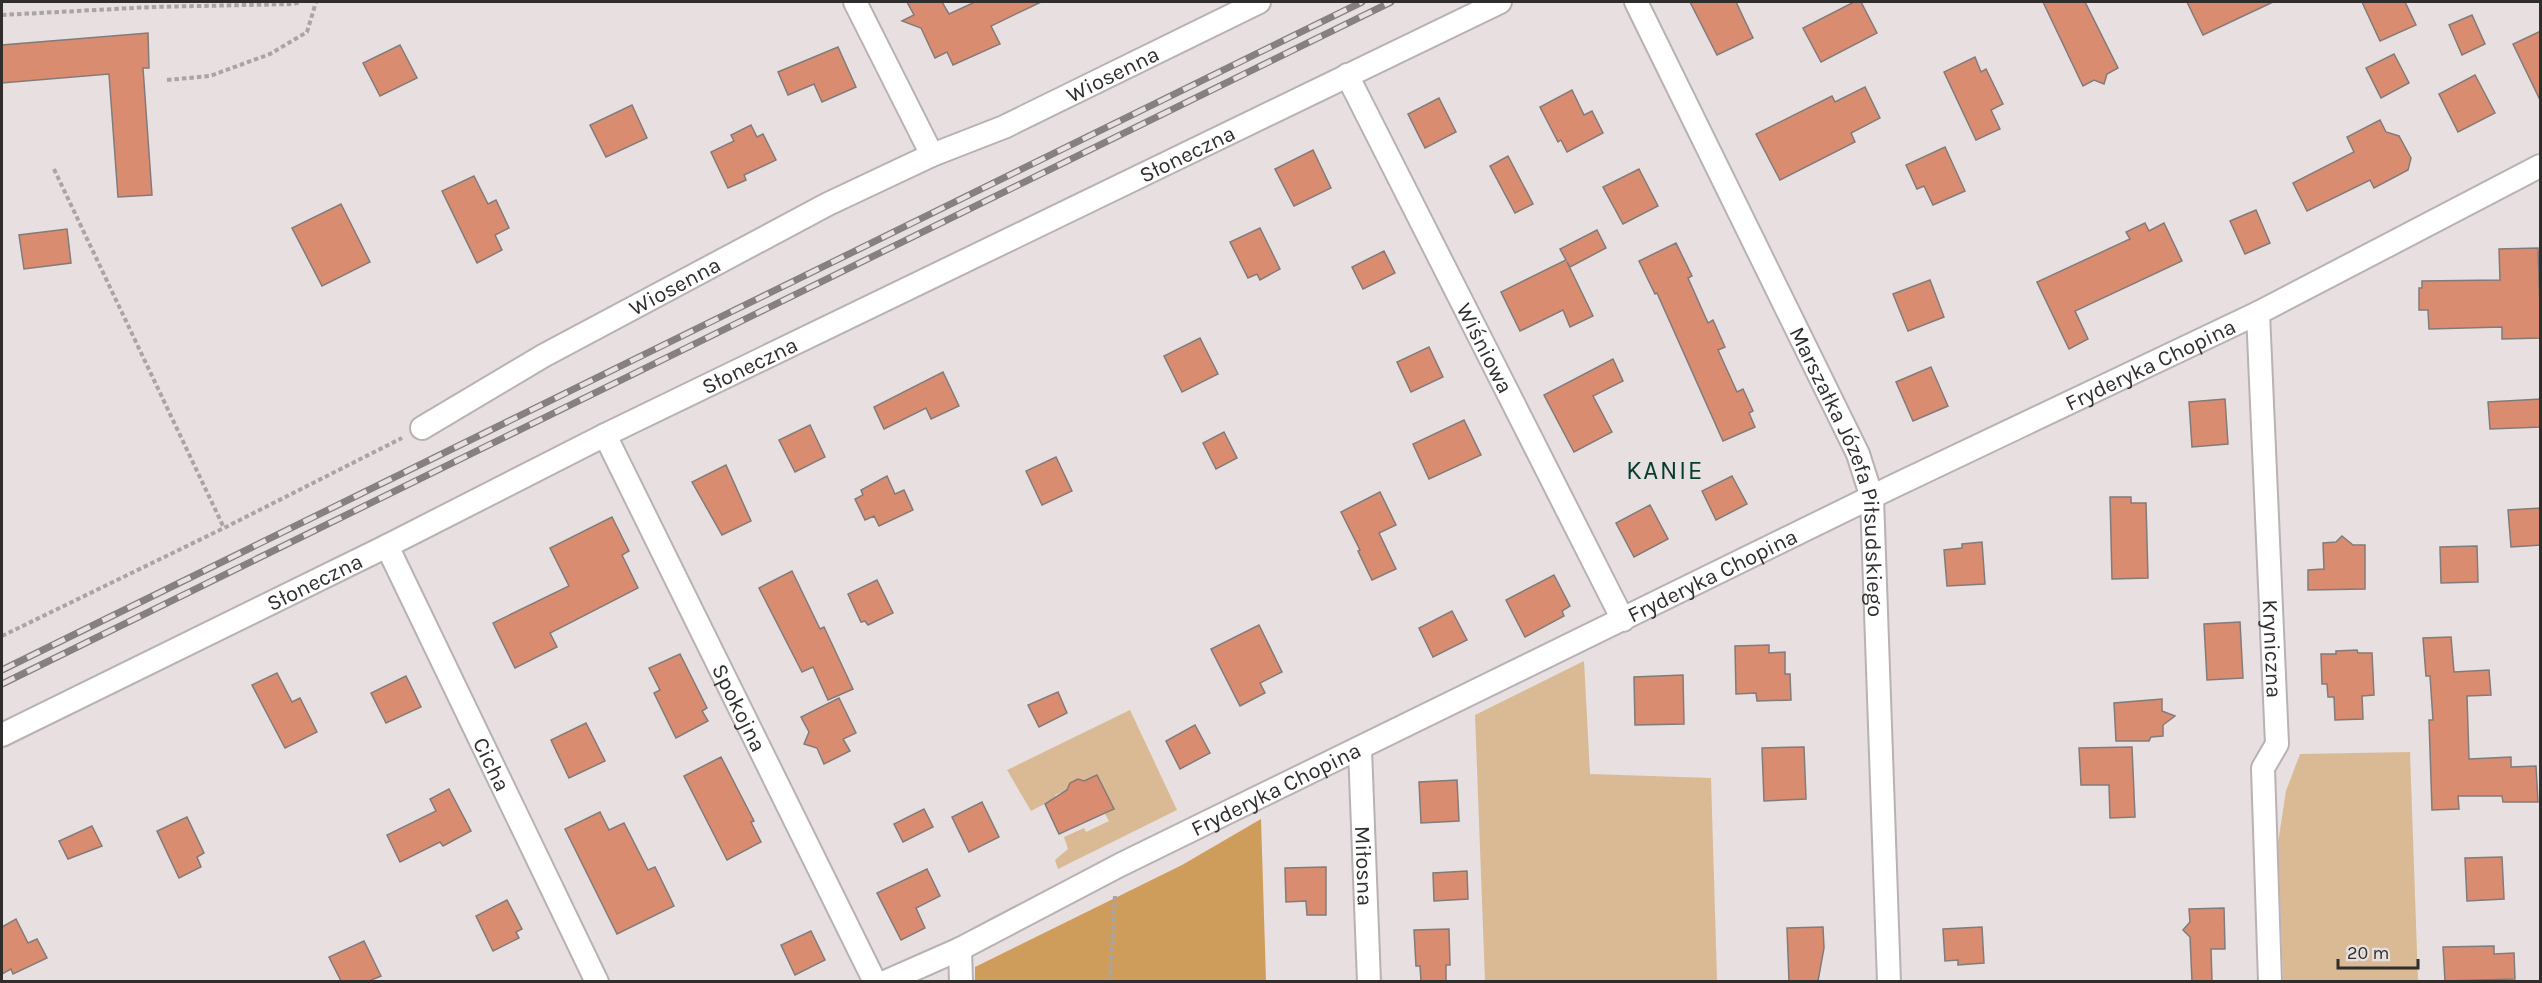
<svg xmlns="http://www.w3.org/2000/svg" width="2542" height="983" viewBox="0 0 2542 983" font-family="Karla,sans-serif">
<rect width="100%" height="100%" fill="#e7dfe0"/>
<!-- green -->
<g fill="#d9ba94">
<polygon points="1584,661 1590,774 1711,778 1717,981 1485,981 1475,715"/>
<polygon points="1130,710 1177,810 1058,869 1055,860 1068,849 1064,837 1084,828 1086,832 1109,821 1105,814 1114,809 1097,775 1084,781 1078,779 1070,783 1067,790 1055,795 1056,798 1031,811 1007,770"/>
<polygon points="2410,752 2418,981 2283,981 2278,843 2286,791 2300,754"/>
</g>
<!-- forest -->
<polygon fill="#cf9d5b" points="1261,819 1266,981 975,981 975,967 1182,865"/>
<!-- building -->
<g fill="#da8c71" stroke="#827b79" stroke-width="1.5">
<polygon points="907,2 942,2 949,14 975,2 1041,2 991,26 1000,44 953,65 947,52 935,58 921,28 902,21 914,15"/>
<polygon points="1690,2 1736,2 1753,38 1717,55"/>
<polygon points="1854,2 1861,2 1877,33 1821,62 1803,28"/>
<polygon points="2043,2 2085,2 2118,68 2107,74 2104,84 2094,80 2083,86"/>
<polygon points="2187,2 2273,2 2203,35"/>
<polygon points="2362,2 2405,2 2416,25 2380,41"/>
<polygon points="2472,15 2485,44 2462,55 2449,25"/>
<polygon points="2541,31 2541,102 2513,44"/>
<polygon points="148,33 149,68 143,68 152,195 118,197 109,74 2,83 2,45"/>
<polygon points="400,45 417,78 380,96 363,63"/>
<polygon points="838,47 856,87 822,102 814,84 788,95 778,72"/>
<polygon points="2394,54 2409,83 2381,98 2366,68"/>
<polygon points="1975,57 1981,72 1986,69 2003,104 1991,110 2000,129 1976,140 1944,72"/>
<polygon points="2475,75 2495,113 2458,132 2439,94"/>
<polygon points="1865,87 1880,118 1851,133 1855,142 1780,180 1756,134 1832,96 1835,102"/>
<polygon points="1572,90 1584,115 1592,111 1603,133 1567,152 1561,140 1558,142 1540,107"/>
<polygon points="1439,98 1456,132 1425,148 1408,114"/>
<polygon points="632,105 647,138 606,157 590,125"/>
<polygon points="2380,120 2386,132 2399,136 2411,158 2408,170 2374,188 2370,180 2307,211 2293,183 2354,152 2347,137"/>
<polygon points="751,125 757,137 763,134 776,160 744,175 746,180 728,188 711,152 734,141 731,135"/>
<polygon points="1945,147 1965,191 1933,205 1924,186 1917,189 1906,165"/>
<polygon points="1313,150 1331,188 1294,206 1275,169"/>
<polygon points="1508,156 1533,204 1515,213 1490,166"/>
<polygon points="1639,169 1658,206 1623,224 1603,187"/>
<polygon points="474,176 488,204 496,200 509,228 495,235 502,250 477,263 442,191"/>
<polygon points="341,204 370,262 322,286 292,228"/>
<polygon points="2256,210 2270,243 2245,254 2230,221"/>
<polygon points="2145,223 2149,231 2164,223 2182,261 2075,311 2088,339 2069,349 2037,282 2130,239 2126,232"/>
<polygon points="1260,228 1280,269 1260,280 1257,274 1248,278 1230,242"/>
<polygon points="67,229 71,263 24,269 19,235"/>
<polygon points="1597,230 1606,248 1570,267 1567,262 1593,316 1570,327 1563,310 1520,331 1501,292 1566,260 1560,249"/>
<polygon points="1676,243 1692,276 1688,278 1708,323 1713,320 1725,347 1718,350 1737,392 1743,389 1753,411 1749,413 1755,427 1723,441 1657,293 1655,294 1639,261"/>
<polygon points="2538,248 2541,338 2502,339 2502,327 2429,329 2428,310 2419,310 2419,288 2422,288 2422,281 2500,280 2499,249"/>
<polygon points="1384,251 1395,273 1363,289 1352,267"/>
<polygon points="1930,280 1944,317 1908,331 1893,294"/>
<polygon points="1200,338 1218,374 1182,392 1164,356"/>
<polygon points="1429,347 1443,377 1411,392 1397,362"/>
<polygon points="1613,359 1623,381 1593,396 1612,432 1574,452 1544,395"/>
<polygon points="1931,367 1948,406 1913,421 1896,382"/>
<polygon points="943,372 959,406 931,419 926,408 884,429 874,407"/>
<polygon points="2225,399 2228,444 2192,447 2189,402"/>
<polygon points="2541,399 2541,427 2490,429 2488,402"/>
<polygon points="1464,420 1481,455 1429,479 1413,444"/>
<polygon points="810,425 825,457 795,472 779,440"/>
<polygon points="1224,432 1237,458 1216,469 1203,443"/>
<polygon points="1056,457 1072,491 1042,505 1026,471"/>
<polygon points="726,465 751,521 722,535 692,482"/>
<polygon points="887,476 895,494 904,490 913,510 879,526 874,516 865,520 855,499 863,495 861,490"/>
<polygon points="1732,476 1747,504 1716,520 1702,491"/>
<polygon points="1380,492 1396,525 1379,533 1396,569 1372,580 1358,551 1360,550 1341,512"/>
<polygon points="2110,497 2131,497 2131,503 2146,503 2148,578 2112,579"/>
<polygon points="1650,505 1668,539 1634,557 1616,523"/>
<polygon points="2541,508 2541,545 2511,547 2508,510"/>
<polygon points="612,517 629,551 622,555 638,588 550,633 557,647 515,668 493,623 569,586 550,548"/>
<polygon points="2342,536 2353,545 2365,545 2365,589 2308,590 2308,570 2324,569 2323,543 2336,542"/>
<polygon points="1982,542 1985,584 1947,586 1944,550 1962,548 1962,544"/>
<polygon points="2477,546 2478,582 2441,583 2440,547"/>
<polygon points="792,571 820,629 824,627 853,689 828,700 813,667 802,672 759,588"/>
<polygon points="1554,575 1570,606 1562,611 1564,616 1525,637 1506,600"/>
<polygon points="877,580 893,613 868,625 865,621 861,622 848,594"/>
<polygon points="1452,611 1467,640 1433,657 1419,628"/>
<polygon points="2240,622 2243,678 2207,680 2204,624"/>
<polygon points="1259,625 1282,672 1260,683 1265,693 1240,706 1211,649"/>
<polygon points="2451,637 2454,672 2489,670 2491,695 2467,696 2469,759 2511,757 2511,767 2536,766 2538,802 2503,802 2502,796 2458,796 2459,809 2432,810 2429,720 2433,720 2430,676 2426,676 2423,638"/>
<polygon points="1769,645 1769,653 1785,652 1785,674 1790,674 1791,700 1757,701 1756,693 1736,694 1735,646"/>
<polygon points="2357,650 2358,653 2372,653 2374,695 2362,696 2363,719 2335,720 2334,697 2328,697 2327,684 2322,684 2321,654 2336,654 2336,651"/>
<polygon points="680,654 707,708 702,711 708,721 676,738 654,693 660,690 649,668"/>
<polygon points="277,673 292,702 300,698 317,732 285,748 252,685"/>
<polygon points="1683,675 1684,724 1635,725 1634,677"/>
<polygon points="406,676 421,707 386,723 371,693"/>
<polygon points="1058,692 1067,713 1039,727 1028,705"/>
<polygon points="839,698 856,733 843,739 850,751 824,764 817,748 804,744 809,732 801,717"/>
<polygon points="2162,699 2162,711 2175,716 2163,725 2163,736 2151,737 2149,741 2116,741 2114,703"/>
<polygon points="586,723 605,761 569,778 551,740"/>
<polygon points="1195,725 1210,753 1180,769 1166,741"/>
<polygon points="1804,747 1806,799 1764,801 1762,748"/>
<polygon points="2132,747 2135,817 2110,818 2109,785 2081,785 2079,748"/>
<polygon points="721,757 754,821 751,822 761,842 727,860 684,776"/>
<polygon points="1097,775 1114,809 1059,834 1045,804 1067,790 1070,783 1078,779 1084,781"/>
<polygon points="1457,780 1459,821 1421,823 1419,782"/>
<polygon points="449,789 471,831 443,846 440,842 400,862 387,835 436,811 430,799"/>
<polygon points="982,802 999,837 969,852 952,817"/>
<polygon points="924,809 933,827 903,842 894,824"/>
<polygon points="600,812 609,830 624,823 648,870 655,867 674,906 617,934 565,829"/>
<polygon points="187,817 204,853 197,857 201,867 179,878 157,831"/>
<polygon points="92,826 102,846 68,859 59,841"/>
<polygon points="2502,857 2504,899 2467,901 2465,858"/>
<polygon points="1326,867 1326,915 1307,915 1306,901 1286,902 1285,868"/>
<polygon points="927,869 940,896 916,908 925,928 901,940 877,893"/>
<polygon points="1467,871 1468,899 1434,901 1433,873"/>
<polygon points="507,900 522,929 516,932 519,938 493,951 476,916"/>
<polygon points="2224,908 2225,949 2211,949 2212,981 2192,981 2190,937 2183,930 2190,922 2189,909"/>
<polygon points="16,919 28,943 37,939 47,958 13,974 11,969 2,974 2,927"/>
<polygon points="1823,927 1824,948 1818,981 1789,981 1787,928"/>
<polygon points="1982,927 1984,963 1958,965 1958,960 1945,961 1943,929"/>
<polygon points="1449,929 1450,965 1446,965 1446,981 1421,981 1420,966 1416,966 1414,930"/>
<polygon points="811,931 825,960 795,975 781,945"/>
<polygon points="364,941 381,976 369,981 341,981 329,957"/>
<polygon points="2494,946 2494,954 2514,953 2515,979 2445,981 2443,947"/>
</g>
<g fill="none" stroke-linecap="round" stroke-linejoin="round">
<defs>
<g id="street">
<polyline points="855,2 932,155"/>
<path id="s1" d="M1636 2 1858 454 1872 498 1889 982"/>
<path id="s2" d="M1347 75 1623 620"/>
<path id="s3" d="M2258 313 2277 744 2263 768 2270 982"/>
<path id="s4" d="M422 428 543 356 828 204 932 155 1004 127 1259 2"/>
<path id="s5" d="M605 435 875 982"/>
<path id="s6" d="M387 546 597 982"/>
<path id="s7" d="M2 735 387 546 605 435 1500 2"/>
<path id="s8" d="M1360 749 1369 982"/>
<polyline points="960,949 961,982"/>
<path id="s9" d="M885 982 960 949 1120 865 1894 486 2258 313 2540 166"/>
</g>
</defs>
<!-- street casing -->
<use href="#street" stroke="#b9b1b3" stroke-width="26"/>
<!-- path -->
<g stroke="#aaa4a5" stroke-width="4" stroke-dasharray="4.5 3" stroke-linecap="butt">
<polyline points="2,15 152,7 294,4 301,2"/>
<polyline points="167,80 210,76 270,54 307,32 316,2"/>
<polyline points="54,169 224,528"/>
<polyline points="2,636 224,528 402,438"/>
<polyline points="1110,982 1115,896"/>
</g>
<!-- street -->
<use href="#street" stroke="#fff" stroke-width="22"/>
<defs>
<g id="rail">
<polyline points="2,670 1362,2"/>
<polyline points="2,684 1391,2"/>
</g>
</defs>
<!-- rail casing -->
<use href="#rail" stroke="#868181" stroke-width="7"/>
<!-- rail -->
<use href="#rail" stroke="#e7dfe0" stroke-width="4.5" stroke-dasharray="14" stroke-linecap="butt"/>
</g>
<g text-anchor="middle" stroke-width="4.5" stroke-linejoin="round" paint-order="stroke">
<!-- street labels -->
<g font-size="22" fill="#302d2d" stroke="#e7dfe0">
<text dy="8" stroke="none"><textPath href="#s4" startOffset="777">Wiosenna</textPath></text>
<text dy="8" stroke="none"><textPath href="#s7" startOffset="1320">Słoneczna</textPath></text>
<text dy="8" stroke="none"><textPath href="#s4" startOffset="290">Wiosenna</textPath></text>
<text dy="8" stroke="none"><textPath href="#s2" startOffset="306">Wiśniowa</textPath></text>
<text dy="8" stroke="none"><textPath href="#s9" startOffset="1408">Fryderyka Chopina</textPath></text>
<text dy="8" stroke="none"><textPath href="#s7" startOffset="834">Słoneczna</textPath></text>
<text dy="8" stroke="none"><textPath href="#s1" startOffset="516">Marszałka Józefa Piłsudskiego</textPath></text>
<text dy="8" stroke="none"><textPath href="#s9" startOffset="922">Fryderyka Chopina</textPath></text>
<text dy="8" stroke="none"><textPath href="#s7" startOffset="348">Słoneczna</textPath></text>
<text dy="8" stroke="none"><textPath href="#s3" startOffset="336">Kryniczna</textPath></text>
<text dy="8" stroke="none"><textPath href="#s5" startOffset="304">Spokojna</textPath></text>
<text dy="8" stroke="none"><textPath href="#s6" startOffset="242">Cicha</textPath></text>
<text dy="8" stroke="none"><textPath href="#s9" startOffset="436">Fryderyka Chopina</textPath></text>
<text dy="8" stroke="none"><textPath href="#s8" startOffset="117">Miłosna</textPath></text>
</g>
<!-- quarter labels -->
<g font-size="26" letter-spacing="1.5" fill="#033d30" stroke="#e7dfe0">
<text x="1665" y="479">KANIE</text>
</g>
</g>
<!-- border -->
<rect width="2542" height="983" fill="none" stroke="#302d2d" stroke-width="6"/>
<!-- scale -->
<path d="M2338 959v9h80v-9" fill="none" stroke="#302d2d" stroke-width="3"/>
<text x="2347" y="959" font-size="18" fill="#302d2d" stroke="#e7dfe0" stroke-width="4.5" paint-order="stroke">20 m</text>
</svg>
